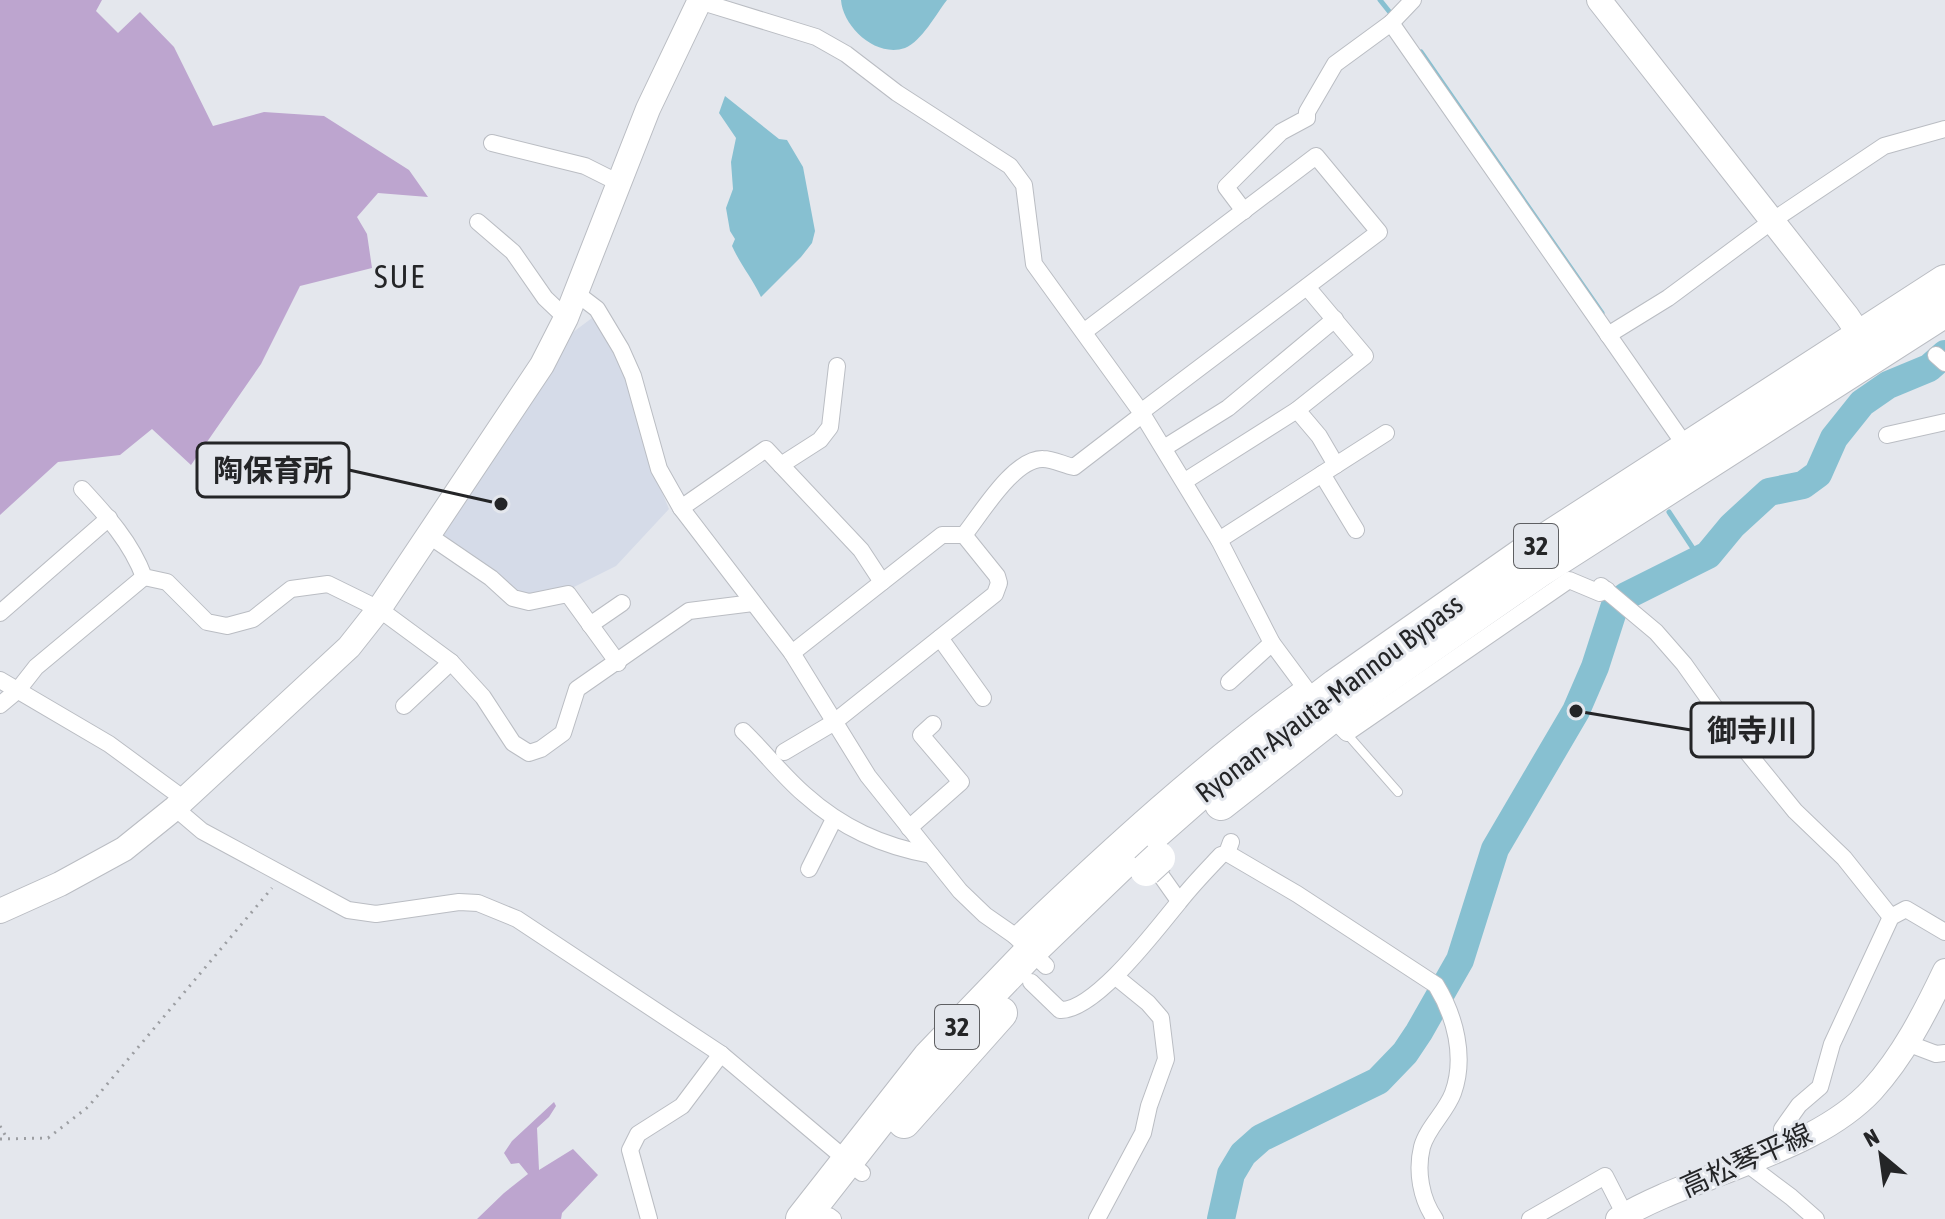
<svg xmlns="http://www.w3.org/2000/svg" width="1945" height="1219" viewBox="0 0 1945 1219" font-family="'Asap Condensed','Noto Sans JP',sans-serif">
<rect width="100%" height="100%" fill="#e4e7ed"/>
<!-- built -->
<polygon fill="#d5dbe8" points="592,318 604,334 625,373 647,457 669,509 616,566 570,589 530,596 513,592 444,540 442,529 564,339"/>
<!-- forest -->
<g fill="#bda5cf">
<polygon points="0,0 102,0 96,11 118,33 140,12 174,47 213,126 264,112 324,116 409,170 428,197 378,193 357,217 367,234 372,268 300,286 261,364 191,465 152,429 120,455 58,462 0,515"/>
<polygon points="554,1102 556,1106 549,1117 537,1128 539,1170 573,1149 598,1175 562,1213 561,1219 477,1219 504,1193 528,1174 519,1163 511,1164 504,1153 512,1141"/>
</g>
<!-- water -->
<g fill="#87c0d1">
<path d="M841 0H947C936 14 922 41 905 48 876 58 843 27 841 0Z"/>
<path d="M725 96 779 139 787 140 803 167 815 231 812 243 801 257 761 297C752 278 740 264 732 246L735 239 730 231 726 208 733 189 731 162 736 138 719 113Z"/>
</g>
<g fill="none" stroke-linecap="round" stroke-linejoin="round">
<!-- stream -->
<g stroke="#87c0d1" stroke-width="5">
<polyline points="1380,0 1392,15"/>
<polyline points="1421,52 1602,313"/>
<polyline points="1669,512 1700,559"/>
</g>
<!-- river -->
<polyline stroke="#87c0d1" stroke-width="28" points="1221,1219 1231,1174 1243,1154 1261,1138 1378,1081 1405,1053 1419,1032 1460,960 1495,849 1576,711 1595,667 1614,608 1626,596 1708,555 1732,526 1769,492 1803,485 1818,474 1834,438 1862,403 1888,385 1929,368 1945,354"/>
<defs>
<polyline id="lane" points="1347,734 1398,792"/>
<g id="street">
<polyline points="699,1 816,37 846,54 897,93 1010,166 1024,185 1034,264 1141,412 1219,540 1272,643 1315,701 1347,733 1569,580 1600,593 1607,590"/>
<polyline points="1391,23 1687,448"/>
<polyline points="492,143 585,166 621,184"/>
<polyline points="1244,211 1226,187 1281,132 1307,118 1307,112 1335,64 1391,23 1413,0"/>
<polyline points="478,222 513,252 545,298 566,318"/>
<polyline points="576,293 597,309 621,349 633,376 659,469 681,508 792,653 868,776 960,891 985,915 1015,936 1046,966"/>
<polyline points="1085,331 1316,156 1379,232 1141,412"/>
<polyline points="1608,335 1668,298 1772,221 1884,146 1945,129"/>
<polyline points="1936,355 1945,363"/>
<polyline points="1297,410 1319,436 1336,465"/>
<polyline points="1887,435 1945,422"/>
<polyline points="1164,448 1228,408 1335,319"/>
<polyline points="781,465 861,550 882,582"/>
<polyline points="1322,474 1356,530"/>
<polyline points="1185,481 1297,410 1365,356 1307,287"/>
<path d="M82 489C107 516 131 542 144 577L167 582 207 622 227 626 253 619 291 589 328 584 379 609 451 662 483 697 513 743 529 753 541 749 563 733 577 689 689 611 753 603"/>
<polyline points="681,508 766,449 781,465 820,440 830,427 837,366"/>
<polyline points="428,535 491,578 513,598 529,602 568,594 618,663"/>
<polyline points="1219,540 1386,433"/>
<polyline points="1601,586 1656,632 1684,664 1743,747 1795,811 1844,858 1891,917"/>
<polyline points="0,613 109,518"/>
<polyline points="590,625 622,603"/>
<polyline points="940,638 983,698"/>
<path d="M792 653 942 535H964C981 514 1014 458 1043 459 1053 459 1064 465 1074 467L1143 414"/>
<polyline points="0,680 109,744 184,799"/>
<polyline points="1229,682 1272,643"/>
<polyline points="0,705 18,690 36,667 144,577"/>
<polyline points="404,706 451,662"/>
<path d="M743 731C764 751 782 775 804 794 842 828 882 846 931 855"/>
<polyline points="784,752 833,723 995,594 999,583 997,576 964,535"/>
<polyline points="175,808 202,831 348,910 376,914 459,902 478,903 517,919 721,1054 862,1173"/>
<polyline points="909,828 961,782 921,735 933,724"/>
<path d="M1227 853 1297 894 1436 985C1455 1016 1466 1057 1453 1093 1446 1112 1427 1128 1422 1147 1416 1171 1421 1199 1435 1219"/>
<polyline points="1150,860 1179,901"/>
<polyline points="809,869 834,819"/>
<path d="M1015 936C1107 848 1201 762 1304 687"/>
<path d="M1031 982 1060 1010C1095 1012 1158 927 1179 902 1192 885 1207 870 1221 855L1227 853 1231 842"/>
<polyline points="1907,1043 1936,1054 1945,1053"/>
<polyline points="1783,1147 1782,1129 1799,1105 1820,1087 1832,1044 1891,917 1906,909 1945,932"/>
<polyline points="1746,1163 1791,1197 1816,1219"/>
<polyline points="829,1216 833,1219"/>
<polyline points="649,1219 630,1150 638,1134 682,1106 721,1054"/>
<polyline points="1097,1219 1143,1133 1149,1106 1166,1059 1161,1018 1148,1003 1116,977"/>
<polyline points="1530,1219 1605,1176 1625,1215"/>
</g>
<g id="secondary">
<polyline points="1599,0 1847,316 1869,349"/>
<polyline points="0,911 60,884 124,849 175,808 349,647 379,609 542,365 566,318 648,109 700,0"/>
<path d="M1618 1219C1651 1199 1688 1186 1724 1172 1774 1152 1834 1131 1872 1090 1903 1056 1925 1013 1945 971"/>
</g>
<g id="highway">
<polyline points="1221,804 1348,704 1538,572 1945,311"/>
<polyline points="1147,840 1238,760 1336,685 1523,554 1945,281"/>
<polyline points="904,1122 1001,1013"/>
<polyline points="802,1219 929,1057 1031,951 1133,853"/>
</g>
</defs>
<!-- lane casing -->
<use href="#lane" stroke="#babdc3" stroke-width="10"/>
<!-- street casing -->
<use href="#street" stroke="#babdc3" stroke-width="18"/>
<!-- secondary casing -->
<use href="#secondary" stroke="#babdc3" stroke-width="26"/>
<!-- highway casing -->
<use href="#highway" stroke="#babdc3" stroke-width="34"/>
<!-- path -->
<g stroke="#9c9ea2" stroke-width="3" stroke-dasharray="2 6" stroke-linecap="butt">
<polyline points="0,1126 8,1140"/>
<polyline points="0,1139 48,1138 88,1107 272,888"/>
</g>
<!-- lane -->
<use href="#lane" stroke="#fff" stroke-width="8"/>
<!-- street -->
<use href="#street" stroke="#fff" stroke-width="16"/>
<!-- secondary -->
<use href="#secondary" stroke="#fff" stroke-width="24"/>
<!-- highway -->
<use href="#highway" stroke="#fff" stroke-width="32"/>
<defs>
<polyline id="highway-bridge" points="1146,870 1159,858"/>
</defs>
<!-- highway-bridge casing -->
<use href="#highway-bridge" stroke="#babdc3" stroke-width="34" stroke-linecap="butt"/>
<!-- highway-bridge -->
<use href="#highway-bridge" stroke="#fff" stroke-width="32"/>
</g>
<g text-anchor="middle" stroke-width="6" stroke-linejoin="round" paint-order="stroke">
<!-- shield labels -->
<g fill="#e4e7ed" stroke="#5e5f62" stroke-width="2">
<rect x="1514" y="524" width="44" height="44" rx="6"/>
<rect x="935" y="1005" width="44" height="44" rx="6"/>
</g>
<g font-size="26" font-weight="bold" fill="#242527">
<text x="1536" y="555">32</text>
<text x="957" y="1036">32</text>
</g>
<!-- street labels -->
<g font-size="28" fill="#242527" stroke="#e4e7ed">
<text transform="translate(1329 698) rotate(-37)" y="10">Ryonan-Ayauta-Mannou Bypass</text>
<text transform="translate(1746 1160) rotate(-24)" y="10">高松琴平線</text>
</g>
<!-- quarter labels -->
<g font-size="32" letter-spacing="2" fill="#242527" stroke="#e4e7ed">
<text x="400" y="288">SUE</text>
</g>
</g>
<!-- callouts -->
<path fill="none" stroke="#242527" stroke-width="3" d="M501 504L349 470M1576 711L1691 730"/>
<g fill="#242527" stroke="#e4e7ed" stroke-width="3">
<circle cx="501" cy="504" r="8"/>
<circle cx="1576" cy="711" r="8"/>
</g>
<g fill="#e4e7ed" stroke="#242527" stroke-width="3">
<rect x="197" y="443" width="152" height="54" rx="8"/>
<rect x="1691" y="703" width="122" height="54" rx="8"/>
</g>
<g font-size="30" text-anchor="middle" font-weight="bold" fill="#242527">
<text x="273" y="481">陶保育所</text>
<text x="1752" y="741">御寺川</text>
</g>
<!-- north arrow -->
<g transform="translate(1881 1155) rotate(331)" stroke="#e4e7ed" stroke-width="6" paint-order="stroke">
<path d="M0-6L14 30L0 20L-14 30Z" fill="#242527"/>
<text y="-12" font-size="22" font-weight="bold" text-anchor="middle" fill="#242527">N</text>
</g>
</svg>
